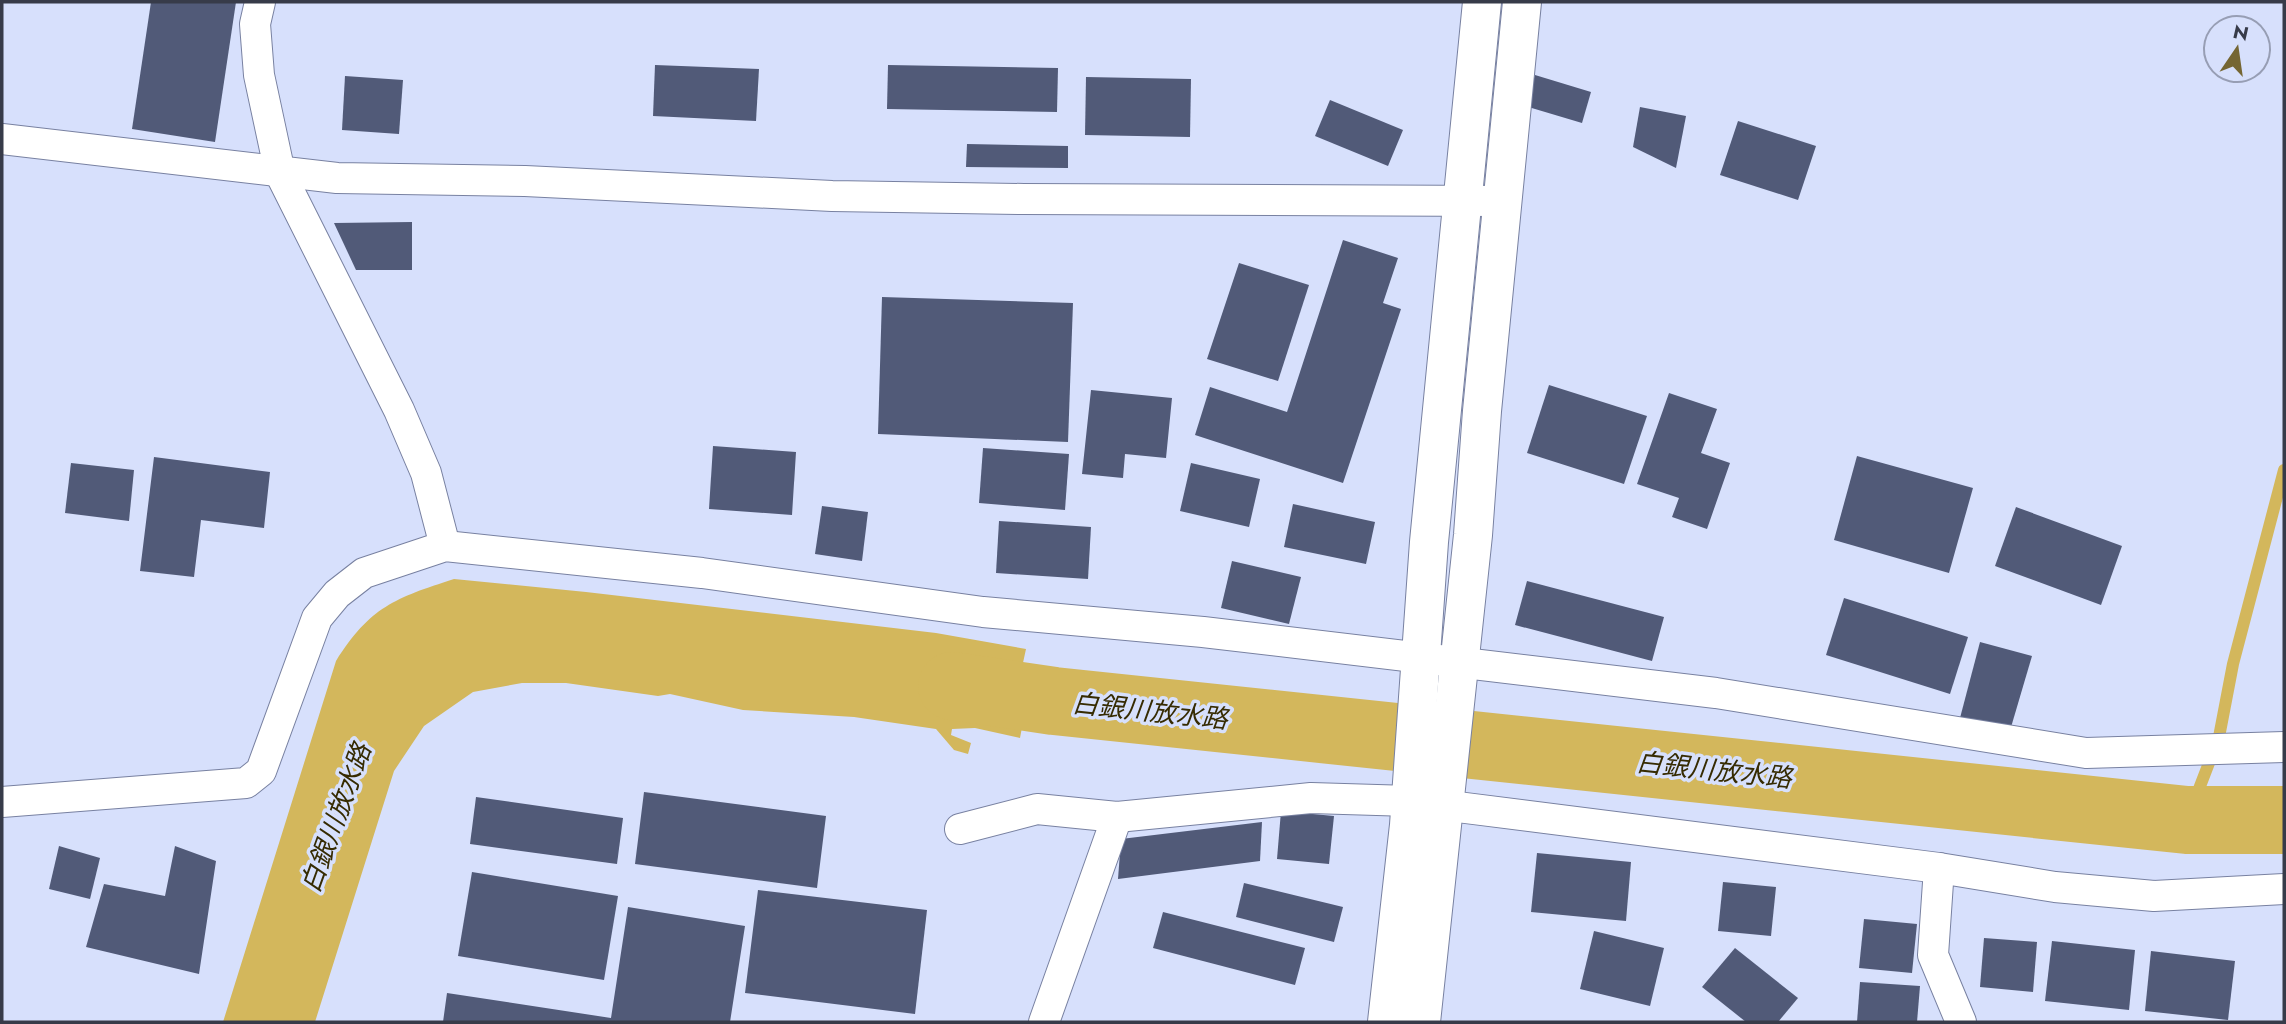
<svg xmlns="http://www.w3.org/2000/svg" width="2286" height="1024" viewBox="0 0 2286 1024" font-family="Jost,'Noto Sans JP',sans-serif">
<rect width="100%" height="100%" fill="#d7e0fc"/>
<!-- water -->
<path fill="#d3b75c" d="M454 579 586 592 936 633 1026 649 1021 672 1048 678 1039 725 1023 722 1020 738 975 728 952 729 951 735 971 743 968 754 954 750 936 729 854 717 743 710 670 694 658 696 566 683H522L473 692 424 726 394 771 315 1022H223L336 661C370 607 395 598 454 579Z"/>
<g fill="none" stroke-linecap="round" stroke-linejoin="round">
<!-- stream -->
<polyline stroke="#d3b75c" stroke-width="12" points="2187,820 2219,737 2233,664 2284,470"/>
<!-- river -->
<polyline stroke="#d3b75c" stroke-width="68" points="952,686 1054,701 2187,820 2284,820"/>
</g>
<!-- building -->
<g fill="#515a78">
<polygon points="151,2 236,2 215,142 132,129"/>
<polygon points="655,65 759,69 756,121 653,116"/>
<polygon points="888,65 1058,68 1057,112 887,109"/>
<polygon points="1535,75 1591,92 1582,123 1525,106"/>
<polygon points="345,76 403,80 399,134 342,130"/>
<polygon points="1086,77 1191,79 1190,137 1085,135"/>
<polygon points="1330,100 1403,130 1388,166 1315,136"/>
<polygon points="1640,107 1686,116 1676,168 1633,147"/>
<polygon points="1738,121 1816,146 1798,200 1720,175"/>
<polygon points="967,144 1068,146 1068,168 966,167"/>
<polygon points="412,222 412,270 356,270 334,223"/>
<polygon points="1343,240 1398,258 1383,303 1401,309 1343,483 1195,435 1210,387 1287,412"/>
<polygon points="1239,263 1309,285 1278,381 1207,359"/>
<polygon points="882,297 1073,303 1068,442 878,434"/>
<polygon points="1549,385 1647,416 1624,484 1527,453"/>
<polygon points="1091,390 1172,398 1166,458 1125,454 1123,478 1082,474"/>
<polygon points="1669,393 1717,409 1701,453 1730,463 1707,529 1672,517 1679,498 1637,484"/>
<polygon points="713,446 796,452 792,515 709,509"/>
<polygon points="983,448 1069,454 1065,510 979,503"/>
<polygon points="1857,456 1973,488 1949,573 1834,540"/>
<polygon points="154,457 270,472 264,528 201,520 194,577 140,571"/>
<polygon points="71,463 134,470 129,521 65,513"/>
<polygon points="1191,463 1260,479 1249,527 1180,511"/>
<polygon points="1293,504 1375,522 1366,564 1284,547"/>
<polygon points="822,506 868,512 862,561 815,554"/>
<polygon points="2016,507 2122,546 2101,605 1995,566"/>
<polygon points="999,521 1091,527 1088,579 996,573"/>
<polygon points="1232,561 1301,577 1289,624 1221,608"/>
<polygon points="1527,581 1664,617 1652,661 1515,625"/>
<polygon points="1844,598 1968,637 1950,694 1826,655"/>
<polygon points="1980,642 2032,656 2009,734 1960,718"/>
<polygon points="644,792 826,816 817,888 635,864"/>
<polygon points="476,797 623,818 617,864 470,844"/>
<polygon points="1281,811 1334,816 1329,864 1277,859"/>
<polygon points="1262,822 1260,861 1118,879 1121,839"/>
<polygon points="59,846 100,858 90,899 49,889"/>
<polygon points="175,846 216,861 199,974 86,947 104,884 165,896"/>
<polygon points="1537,853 1631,862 1626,921 1531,912"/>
<polygon points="472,872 618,896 604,980 458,956"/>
<polygon points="1723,882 1776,887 1771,936 1718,931"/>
<polygon points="1244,883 1343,907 1334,942 1236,917"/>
<polygon points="758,890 927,910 915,1014 745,993"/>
<polygon points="628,907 745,926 730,1022 443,1022 447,993 611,1018"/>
<polygon points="1163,912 1305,948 1295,985 1153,948"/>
<polygon points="1864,919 1917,924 1912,973 1859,968"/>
<polygon points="1594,931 1664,948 1650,1006 1580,989"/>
<polygon points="1984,938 2037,942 2033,992 1980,987"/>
<polygon points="2052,941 2135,950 2129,1010 2045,1001"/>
<polygon points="1735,948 1798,998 1778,1022 1746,1022 1702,987"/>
<polygon points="2151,951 2235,961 2228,1020 2145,1011"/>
<polygon points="1860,982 1920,986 1917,1022 1857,1022"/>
</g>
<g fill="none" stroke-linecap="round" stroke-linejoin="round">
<defs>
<g id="street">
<polyline points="260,2 255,24 259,75 280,173 399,410 426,473 445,546"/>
<polyline points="2,139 337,178 525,181 832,196 1024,199 1501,201"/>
<polyline points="2,802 246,783 261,771 317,618 337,594 364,573 445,546 702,573 983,612 1203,632 1716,693 2086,753 2284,747"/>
<polyline points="960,829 1037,809 1117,817 1311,798 1410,801 1939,868 2055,887 2154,896 2284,889"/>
<polyline points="1939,868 1933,955 1961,1022"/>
<polyline points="1044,1022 1117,817"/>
</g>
<g id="secondary">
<polyline points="1387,1022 1409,825 1429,542 1482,2"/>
<polyline points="1421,1022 1473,535 1482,411 1522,2"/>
</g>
</defs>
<!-- street casing -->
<use href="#street" stroke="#7881a1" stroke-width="32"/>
<!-- secondary casing -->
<use href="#secondary" stroke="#7881a1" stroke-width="40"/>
<!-- street -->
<use href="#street" stroke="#fff" stroke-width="30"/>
<!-- secondary -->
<use href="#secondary" stroke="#fff" stroke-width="38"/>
</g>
<g text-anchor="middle" stroke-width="7" stroke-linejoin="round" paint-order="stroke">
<!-- water labels -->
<g font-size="26" font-style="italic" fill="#362b02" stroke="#d7e0fc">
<text transform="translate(1150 711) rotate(6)" y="9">白銀川放水路</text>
<text transform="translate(1714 770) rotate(6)" y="9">白銀川放水路</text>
<text transform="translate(336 818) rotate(-70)" y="9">白銀川放水路</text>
</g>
</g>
<!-- border -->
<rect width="2286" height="1024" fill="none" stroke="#373b49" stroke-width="7"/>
<!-- north arrow -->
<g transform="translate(2237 49) rotate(13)"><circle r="33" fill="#d7e0fc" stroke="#979eb4" stroke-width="2"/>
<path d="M0-5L12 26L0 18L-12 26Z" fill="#756633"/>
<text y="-10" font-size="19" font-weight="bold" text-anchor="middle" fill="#373b49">N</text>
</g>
</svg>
